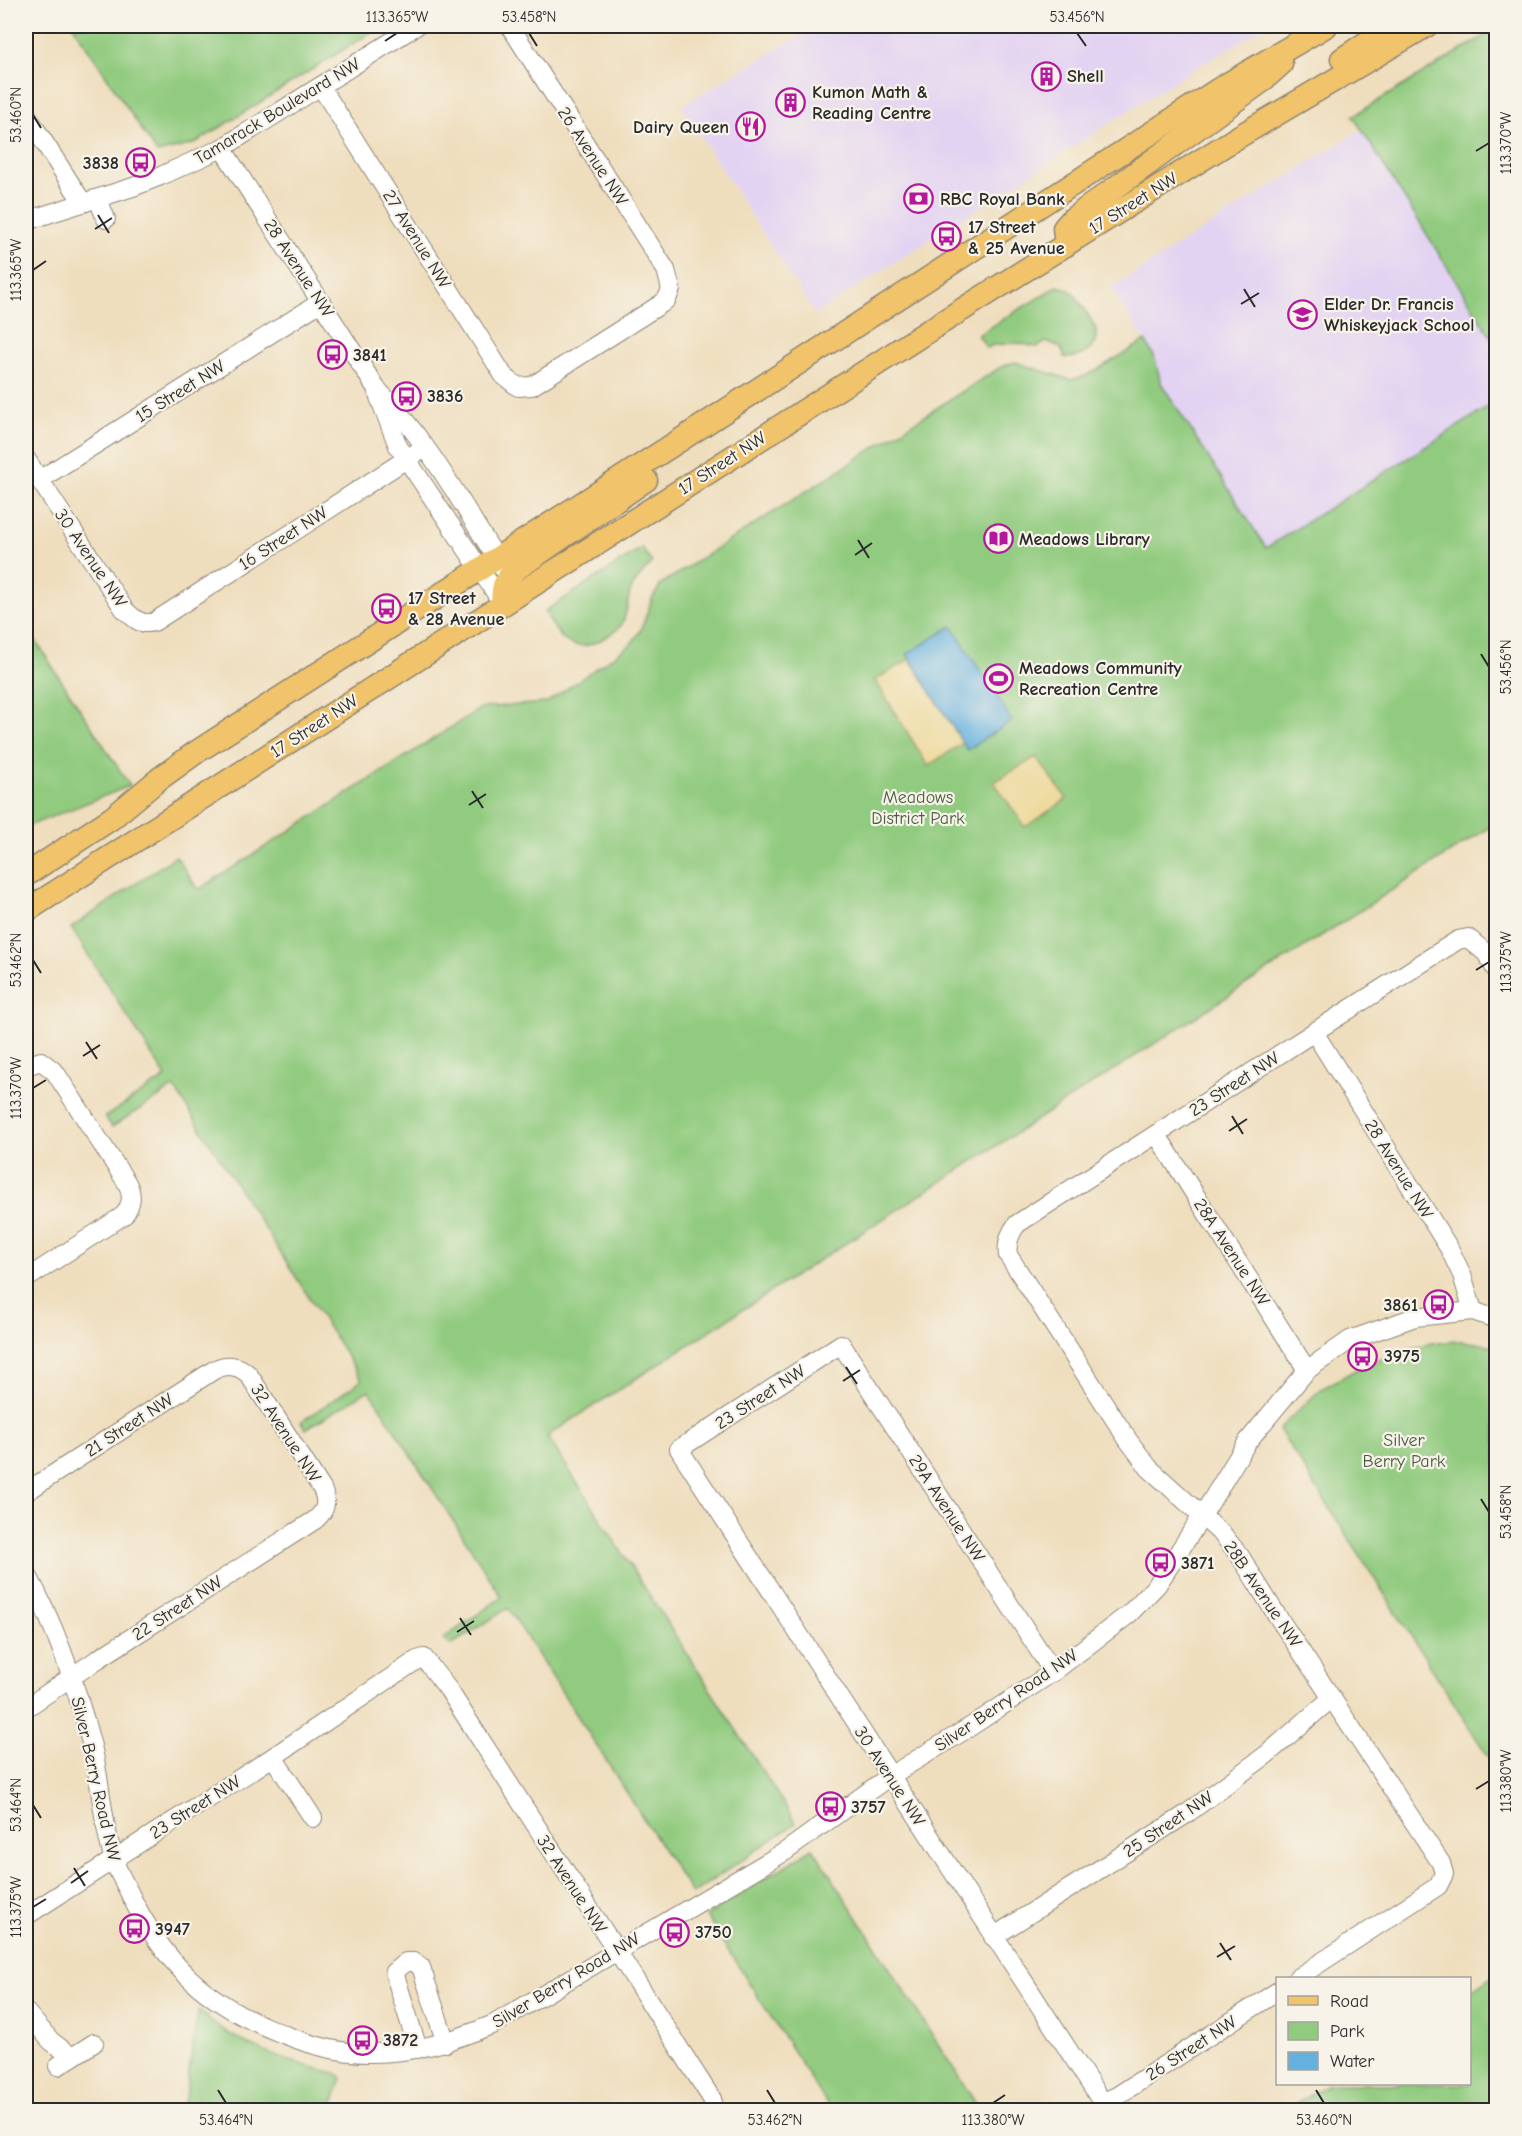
<svg xmlns="http://www.w3.org/2000/svg" width="1522" height="2136" viewBox="0 0 1522 2136" font-family="'Comic Neue',sans-serif">
<rect width="100%" height="100%" fill="#f7f3e8"/>
<filter id="ink" filterUnits="userSpaceOnUse"><feTurbulence type="fractalNoise" baseFrequency=".0167" numOctaves="2"/><feDisplacementMap in="SourceGraphic" scale="12" xChannelSelector="R" yChannelSelector="G"/><feConvolveMatrix kernelMatrix="1 2 1 2 8 2 1 2 1" color-interpolation-filters="sRGB"/></filter>
<filter id="wash" filterUnits="userSpaceOnUse"><feTurbulence type="fractalNoise" baseFrequency=".008" numOctaves="4" result="noise"/><feDisplacementMap in="SourceGraphic" scale="24" xChannelSelector="R" yChannelSelector="G"/><feGaussianBlur stdDeviation="1.35" result="paint"/><feColorMatrix in="noise" values="0 0 0 0 0 0 0 0 0 0 0 0 0 0 0 0 0 1.4 0 .05"/><feComposite in="paint" operator="in"/></filter>
<g filter="url(#wash)">
<rect width="100%" height="100%" fill="#efdebe"/>
<!-- built -->
<g fill="#e3d3f2">
<polygon points="816,26 1266,26 1182,76 815,314 681,106"/>
<polygon points="1361,130 1496,345 1496,402 1265,548 1161,383 1150,348 1111,288"/>
</g>
<!-- green -->
<g fill="#91cb7f" stroke="#5e7b55" stroke-width="1.5">
<polygon points="73,26 381,26 194,144 157,153"/>
<polygon points="1496,29 1496,345 1353,116"/>
<path d="M1057 286C1063 287 1070 290 1074 294 1078 299 1096 326 1096 331 1098 349 1079 360 1064 357 1063 347 1056 344 1046 342L1038 347 1016 343 993 345 987 348 978 335Z"/>
<polygon points="1145,341 1154,356 1161,383 1266,548 1496,402 1496,823 547,1436 796,1823 692,1894 508,1608 451,1645 443,1639 502,1597 369,1390 306,1429 301,1422 362,1380 174,1087 112,1127 105,1117 166,1077 71,928 176,856 198,890 481,708 546,703 631,644 641,630 652,599 661,584 1001,367 1015,362 1071,380 1088,375"/>
<path d="M642 548 652 563C644 571 634 581 630 592 627 603 627 614 622 624 618 630 611 634 604 638 573 657 558 639 545 611Z"/>
<polygon points="26,626 130,786 26,827"/>
<polygon points="1460,1341 1496,1346 1496,1769 1279,1429 1321,1389 1359,1368 1400,1352 1431,1343"/>
<polygon points="813,1848 980,2110 831,2110 706,1916"/>
<polygon points="1496,1974 1496,2110 1286,2110 1328,2084 1470,2084 1470,1992"/>
<path d="M198 2011C210 2019 221 2029 233 2036 266 2055 300 2065 336 2073L342 2078 331 2110H183Z"/>
</g>
<!-- sand -->
<g fill="#eeda9e" stroke="#8c8264" stroke-width="1.5">
<polygon points="910,659 963,743 928,766 875,680"/>
<polygon points="1036,757 1067,799 1025,827 994,782"/>
</g>
<!-- water -->
<polygon fill="#65b0de" stroke="#486e84" stroke-width="1.5" points="952,626 1012,721 967,750 907,654"/>
</g>
<g filter="url(#ink)">
<g fill="none" stroke-linecap="round" stroke-linejoin="round">
<defs>
<g id="minor">
<polyline points="321,87 504,376 518,387 532,386 661,304 667,299 671,289 666,270 510,26"/>
<polyline points="26,114 83,203"/>
<path d="M222 148 376 388C428 440 464 508 504 570"/>
<polyline points="98,199 106,219"/>
<polyline points="26,221 133,187 163,175 222,148 416,26"/>
<polyline points="377,392 398,446 503,604"/>
<path d="M26 459 124 609C133 618 141 626 154 622L425 447"/>
<polyline points="39,480 321,302"/>
<polyline points="1314,1032 1449,1248 1462,1275 1473,1311"/>
<path d="M26 1066 41 1061 55 1072 127 1183C133 1195 132 1204 124 1215L26 1279"/>
<polyline points="1157,1135 1307,1370"/>
<path d="M26 1492 214 1370C227 1363 239 1365 249 1375L322 1489C328 1502 326 1511 315 1520L98 1659 26 1708"/>
<path d="M26 1572C56 1626 76 1685 92 1746 101 1782 102 1821 113 1857 116 1869 123 1880 128 1890 163 1964 207 2005 283 2034 310 2045 338 2053 367 2053 412 2054 453 2041 494 2024L786 1851 890 1776 970 1727 1053 1672 1129 1614 1157 1585 1202 1516 1248 1441 1307 1370 1350 1340 1415 1317 1473 1311 1496 1319"/>
<polyline points="1053,1672 841,1344 679,1449 1102,2102 1117,2096 1278,1991"/>
<polyline points="273,1757 313,1818"/>
<polyline points="26,1916 273,1757 417,1660 424,1658 448,1689 712,2099 715,2110"/>
<polyline points="993,1937 1185,1815 1266,1755 1332,1698"/>
<path d="M1297 1978 1438 1886 1444 1874 1441 1863 1276 1614 1240 1556 1223 1535 1149 1468 1128 1440 1008 1255C1006 1243 1010 1233 1017 1224L1314 1032 1458 940 1468 938 1486 953 1496 970"/>
<polyline points="26,2012 51,2041 72,2057"/>
<polyline points="418,2049 394,1972 406,1962 414,1962 421,1967 446,2043"/>
<polyline points="58,2066 94,2043"/>
</g>
<g id="major">
<polyline points="1342,59 1391,26"/>
<polyline points="1066,245 1064,228 1072,219 1261,82 1281,64"/>
<path d="M503 604C501 589 504 580 515 570L646 480"/>
<polyline points="26,875 112,818 159,779 195,753 705,424 1219,89 1326,26"/>
<polyline points="26,911 936,326 1238,137 1426,26"/>
</g>
</defs>
<!-- minor casing -->
<use href="#minor" stroke="#8d8474" stroke-width="20"/>
<!-- major casing -->
<use href="#major" stroke="#8d8474" stroke-width="25"/>
<!-- minor -->
<use href="#minor" stroke="#fff" stroke-width="18"/>
<!-- major -->
<use href="#major" stroke="#f1c36a" stroke-width="22"/>
</g>
</g>
<!-- ticks -->
<path fill="none" stroke="#2b2b2b" stroke-width="2" d="M529 33 537 46M1077 33 1086 46M385 41 397 33M33 115 41 128M1476 151 1489 143M98 215 109 233M95 229 112 218M33 270 46 261M1244 289 1255 307M1241 304 1259 293M858 540 869 558M855 555 872 543M1481 654 1489 667M472 791 483 808M469 805 486 794M33 960 41 973M1476 970 1489 962M86 1042 97 1059M83 1056 100 1045M33 1088 46 1080M1232 1116 1243 1134M1229 1131 1247 1119M846 1367 857 1384M843 1381 860 1370M1481 1499 1489 1512M460 1618 471 1635M457 1632 474 1621M1476 1789 1489 1781M33 1805 41 1818M74 1868 85 1886M71 1883 88 1871M33 1907 46 1899M1220 1943 1231 1960M1217 1957 1235 1946M218 2090 226 2103M767 2090 775 2103M1316 2090 1324 2103M993 2103 1005 2095"/>
<!-- icons -->
<defs>
<symbol id="building-ring" viewBox="-11 -11 22 22"><circle r="9.5" fill="#f7f3e8" stroke="#b5179e" stroke-width="1.5"/><path d="M-4-6H4V6H1V3H-1V6H-4ZM-2.5-4.3h1.7v1.8h-1.7ZM.8-4.3h1.7v1.8H.8ZM-2.5-1h1.7V.8h-1.7ZM.8-1h1.7V.8H.8Z" fill="#b5179e"/></symbol>
<symbol id="restaurant-ring" viewBox="-11 -11 22 22"><circle r="9.5" fill="#f7f3e8" stroke="#b5179e" stroke-width="1.5"/><path d="M-5-6h1v4h1v-4h1v4h1v-4h1v5L-1.5 .5V6h-2V.5L-5-1ZM5-6V6H3V1.5H1.5Q1.5-4 5-6Z" fill="#b5179e"/></symbol>
<symbol id="bus-ring" viewBox="-11 -11 22 22"><circle r="9.5" fill="#f7f3e8" stroke="#b5179e" stroke-width="1.5"/><path d="M-5-6H5V4H4V6H2V4H-2V6H-4V4H-5ZM-3.5-4V0h7V-4ZM-3.5 1.2v1.5H-2V1.2ZM2 1.2v1.5H3.5V1.2Z" fill="#b5179e"/></symbol>
<symbol id="bank-ring" viewBox="-11 -11 22 22"><circle r="9.5" fill="#f7f3e8" stroke="#b5179e" stroke-width="1.5"/><path d="M-6-4H6V4H-6ZM0-2.3a2.3 2.3 0 1 0 0 4.6a2.3 2.3 0 1 0 0-4.6Z" fill="#b5179e"/></symbol>
<symbol id="school-ring" viewBox="-11 -11 22 22"><circle r="9.5" fill="#f7f3e8" stroke="#b5179e" stroke-width="1.5"/><path d="M0-5L7-2L0 1L-7-2ZM-4 1L0 2.5L4 1V4Q0 6-4 4Z" fill="#b5179e"/></symbol>
<symbol id="library-ring" viewBox="-11 -11 22 22"><circle r="9.5" fill="#f7f3e8" stroke="#b5179e" stroke-width="1.5"/><path d="M-6-4Q-3-5.5-.7-3.5V5Q-3 3-6 4ZM6-4Q3-5.5 .7-3.5V5Q3 3 6 4Z" fill="#b5179e"/></symbol>
<symbol id="stadium-ring" viewBox="-11 -11 22 22"><circle r="9.5" fill="#f7f3e8" stroke="#b5179e" stroke-width="1.5"/><path d="M0-5a6.5 5 0 1 0 0 10a6.5 5 0 1 0 0-10ZM-3.5-1.8h7v3.6h-7Z" fill="#b5179e"/></symbol>
</defs>
<g fill-rule="evenodd">
<use href="#building-ring" x="1030" y="60" width="33" height="33"/>
<use href="#building-ring" x="774" y="86" width="33" height="33"/>
<use href="#restaurant-ring" x="734" y="110" width="33" height="33"/>
<use href="#bus-ring" x="124" y="146" width="33" height="33"/>
<use href="#bank-ring" x="902" y="182" width="33" height="33"/>
<use href="#bus-ring" x="930" y="220" width="33" height="33"/>
<use href="#school-ring" x="1286" y="298" width="33" height="33"/>
<use href="#bus-ring" x="316" y="338" width="33" height="33"/>
<use href="#bus-ring" x="390" y="380" width="33" height="33"/>
<use href="#library-ring" x="982" y="522" width="33" height="33"/>
<use href="#bus-ring" x="370" y="592" width="33" height="33"/>
<use href="#stadium-ring" x="982" y="662" width="33" height="33"/>
<use href="#bus-ring" x="1422" y="1288" width="33" height="33"/>
<use href="#bus-ring" x="1346" y="1340" width="33" height="33"/>
<use href="#bus-ring" x="1144" y="1546" width="33" height="33"/>
<use href="#bus-ring" x="814" y="1790" width="33" height="33"/>
<use href="#bus-ring" x="118" y="1912" width="33" height="33"/>
<use href="#bus-ring" x="658" y="1916" width="33" height="33"/>
<use href="#bus-ring" x="346" y="2024" width="33" height="33"/>
</g>
<g text-anchor="middle" stroke-width="4.5" stroke-linejoin="round" paint-order="stroke">
<!-- poi labels -->
<g font-size="18" font-weight="bold" fill="#2b2b2b" stroke="#f7f3e8" text-anchor="start">
<text x="1067" y="82">Shell</text>
<text x="812" y="98">Kumon Math &amp;<tspan x="812" dy="21">Reading Centre</tspan></text>
<text x="729" y="133" text-anchor="end">Dairy Queen</text>
<text x="119" y="169" text-anchor="end">3838</text>
<text x="940" y="205">RBC Royal Bank</text>
<text x="968" y="233">17 Street<tspan x="968" dy="21">&amp; 25 Avenue</tspan></text>
<text x="1324" y="310">Elder Dr. Francis<tspan x="1324" dy="21">Whiskeyjack School</tspan></text>
<text x="353" y="361">3841</text>
<text x="427" y="402">3836</text>
<text x="1019" y="545">Meadows Library</text>
<text x="408" y="604">17 Street<tspan x="408" dy="21">&amp; 28 Avenue</tspan></text>
<text x="1019" y="674">Meadows Community<tspan x="1019" dy="21">Recreation Centre</tspan></text>
<text x="1418" y="1311" text-anchor="end">3861</text>
<text x="1384" y="1362">3975</text>
<text x="1181" y="1569">3871</text>
<text x="851" y="1813">3757</text>
<text x="155" y="1935">3947</text>
<text x="695" y="1938">3750</text>
<text x="383" y="2046">3872</text>
</g>
<!-- street labels -->
<g font-size="18" fill="#2b2b2b" stroke="#f7f3e8">
<text transform="translate(277 111) rotate(-31)" y="6">Tamarack Boulevard NW</text>
<text transform="translate(593 156) rotate(57)" y="6">26 Avenue NW</text>
<text transform="translate(1133 203) rotate(-32)" y="6">17 Street NW</text>
<text transform="translate(417 239) rotate(58)" y="6">27 Avenue NW</text>
<text transform="translate(299 268) rotate(57)" y="6">28 Avenue NW</text>
<text transform="translate(180 391) rotate(-32)" y="6">15 Street NW</text>
<text transform="translate(722 463) rotate(-33)" y="6">17 Street NW</text>
<text transform="translate(283 538) rotate(-33)" y="6">16 Street NW</text>
<text transform="translate(91 558) rotate(56)" y="6">30 Avenue NW</text>
<text transform="translate(314 726) rotate(-33)" y="6">17 Street NW</text>
<text transform="translate(1234 1084) rotate(-33)" y="6">23 Street NW</text>
<text transform="translate(1399 1169) rotate(58)" y="6">28 Avenue NW</text>
<text transform="translate(1232 1252) rotate(57)" y="6">28A Avenue NW</text>
<text transform="translate(760 1397) rotate(-33)" y="6">23 Street NW</text>
<text transform="translate(129 1425) rotate(-33)" y="6">21 Street NW</text>
<text transform="translate(286 1433) rotate(57)" y="6">32 Avenue NW</text>
<text transform="translate(947 1508) rotate(57)" y="6">29A Avenue NW</text>
<text transform="translate(1263 1594) rotate(56)" y="6">28B Avenue NW</text>
<text transform="translate(177 1608) rotate(-33)" y="6">22 Street NW</text>
<text transform="translate(1006 1700) rotate(-34)" y="6">Silver Berry Road NW</text>
<text transform="translate(890 1776) rotate(57)" y="6">30 Avenue NW</text>
<text transform="translate(96 1779) rotate(77)" y="6">Silver Berry Road NW</text>
<text transform="translate(195 1807) rotate(-32)" y="6">23 Street NW</text>
<text transform="translate(1168 1824) rotate(-34)" y="6">25 Street NW</text>
<text transform="translate(572 1884) rotate(57)" y="6">32 Avenue NW</text>
<text transform="translate(566 1980) rotate(-31)" y="6">Silver Berry Road NW</text>
<text transform="translate(1191 2048) rotate(-33)" y="6">26 Street NW</text>
</g>
<!-- park labels -->
<g font-size="18" fill="#4a5b44" stroke="#f7f3e8">
<text x="918" y="803">Meadows<tspan x="918" dy="21">District Park</tspan></text>
<text x="1404" y="1446">Silver<tspan x="1404" dy="21">Berry Park</tspan></text>
</g>
</g>
<!-- margin -->
<rect width="1522" height="2136" fill="none" stroke="#f7f3e8" stroke-width="66"/>
<!-- legend -->
<rect x="1276" y="1977" width="195" height="108" fill="#f7f3e8" stroke="#a5a39c" stroke-width="1.5"/>
<rect x="1288" y="1996" width="30" height="9" fill="#f1c36a" stroke="#a5a39c" stroke-width="1.5"/>
<text x="1330" y="2007" font-size="18" fill="#2b2b2b">Road</text>
<rect x="1288" y="2022" width="30" height="18" fill="#91cb7f" stroke="#a5a39c" stroke-width="1.5"/>
<text x="1330" y="2037" font-size="18" fill="#2b2b2b">Park</text>
<rect x="1288" y="2052" width="30" height="18" fill="#65b0de" stroke="#a5a39c" stroke-width="1.5"/>
<text x="1330" y="2067" font-size="18" fill="#2b2b2b">Water</text>
<rect x="33" y="33" width="1456" height="2070" fill="none" stroke="#2b2b2b" stroke-width="2"/>
<g font-size="15" text-anchor="middle" fill="#2b2b2b">
<text x="397" y="22">113.365°W</text>
<text x="529" y="22">53.458°N</text>
<text x="1077" y="22">53.456°N</text>
<text transform="translate(16 115) rotate(-90)" y="5">53.460°N</text>
<text transform="translate(1506 143) rotate(-90)" y="5">113.370°W</text>
<text transform="translate(16 270) rotate(-90)" y="5">113.365°W</text>
<text transform="translate(1506 667) rotate(-90)" y="5">53.456°N</text>
<text transform="translate(16 960) rotate(-90)" y="5">53.462°N</text>
<text transform="translate(1506 962) rotate(-90)" y="5">113.375°W</text>
<text transform="translate(16 1088) rotate(-90)" y="5">113.370°W</text>
<text transform="translate(1506 1512) rotate(-90)" y="5">53.458°N</text>
<text transform="translate(1506 1781) rotate(-90)" y="5">113.380°W</text>
<text transform="translate(16 1805) rotate(-90)" y="5">53.464°N</text>
<text transform="translate(16 1907) rotate(-90)" y="5">113.375°W</text>
<text x="226" y="2125">53.464°N</text>
<text x="775" y="2125">53.462°N</text>
<text x="993" y="2125">113.380°W</text>
<text x="1324" y="2125">53.460°N</text>
</g>
</svg>
